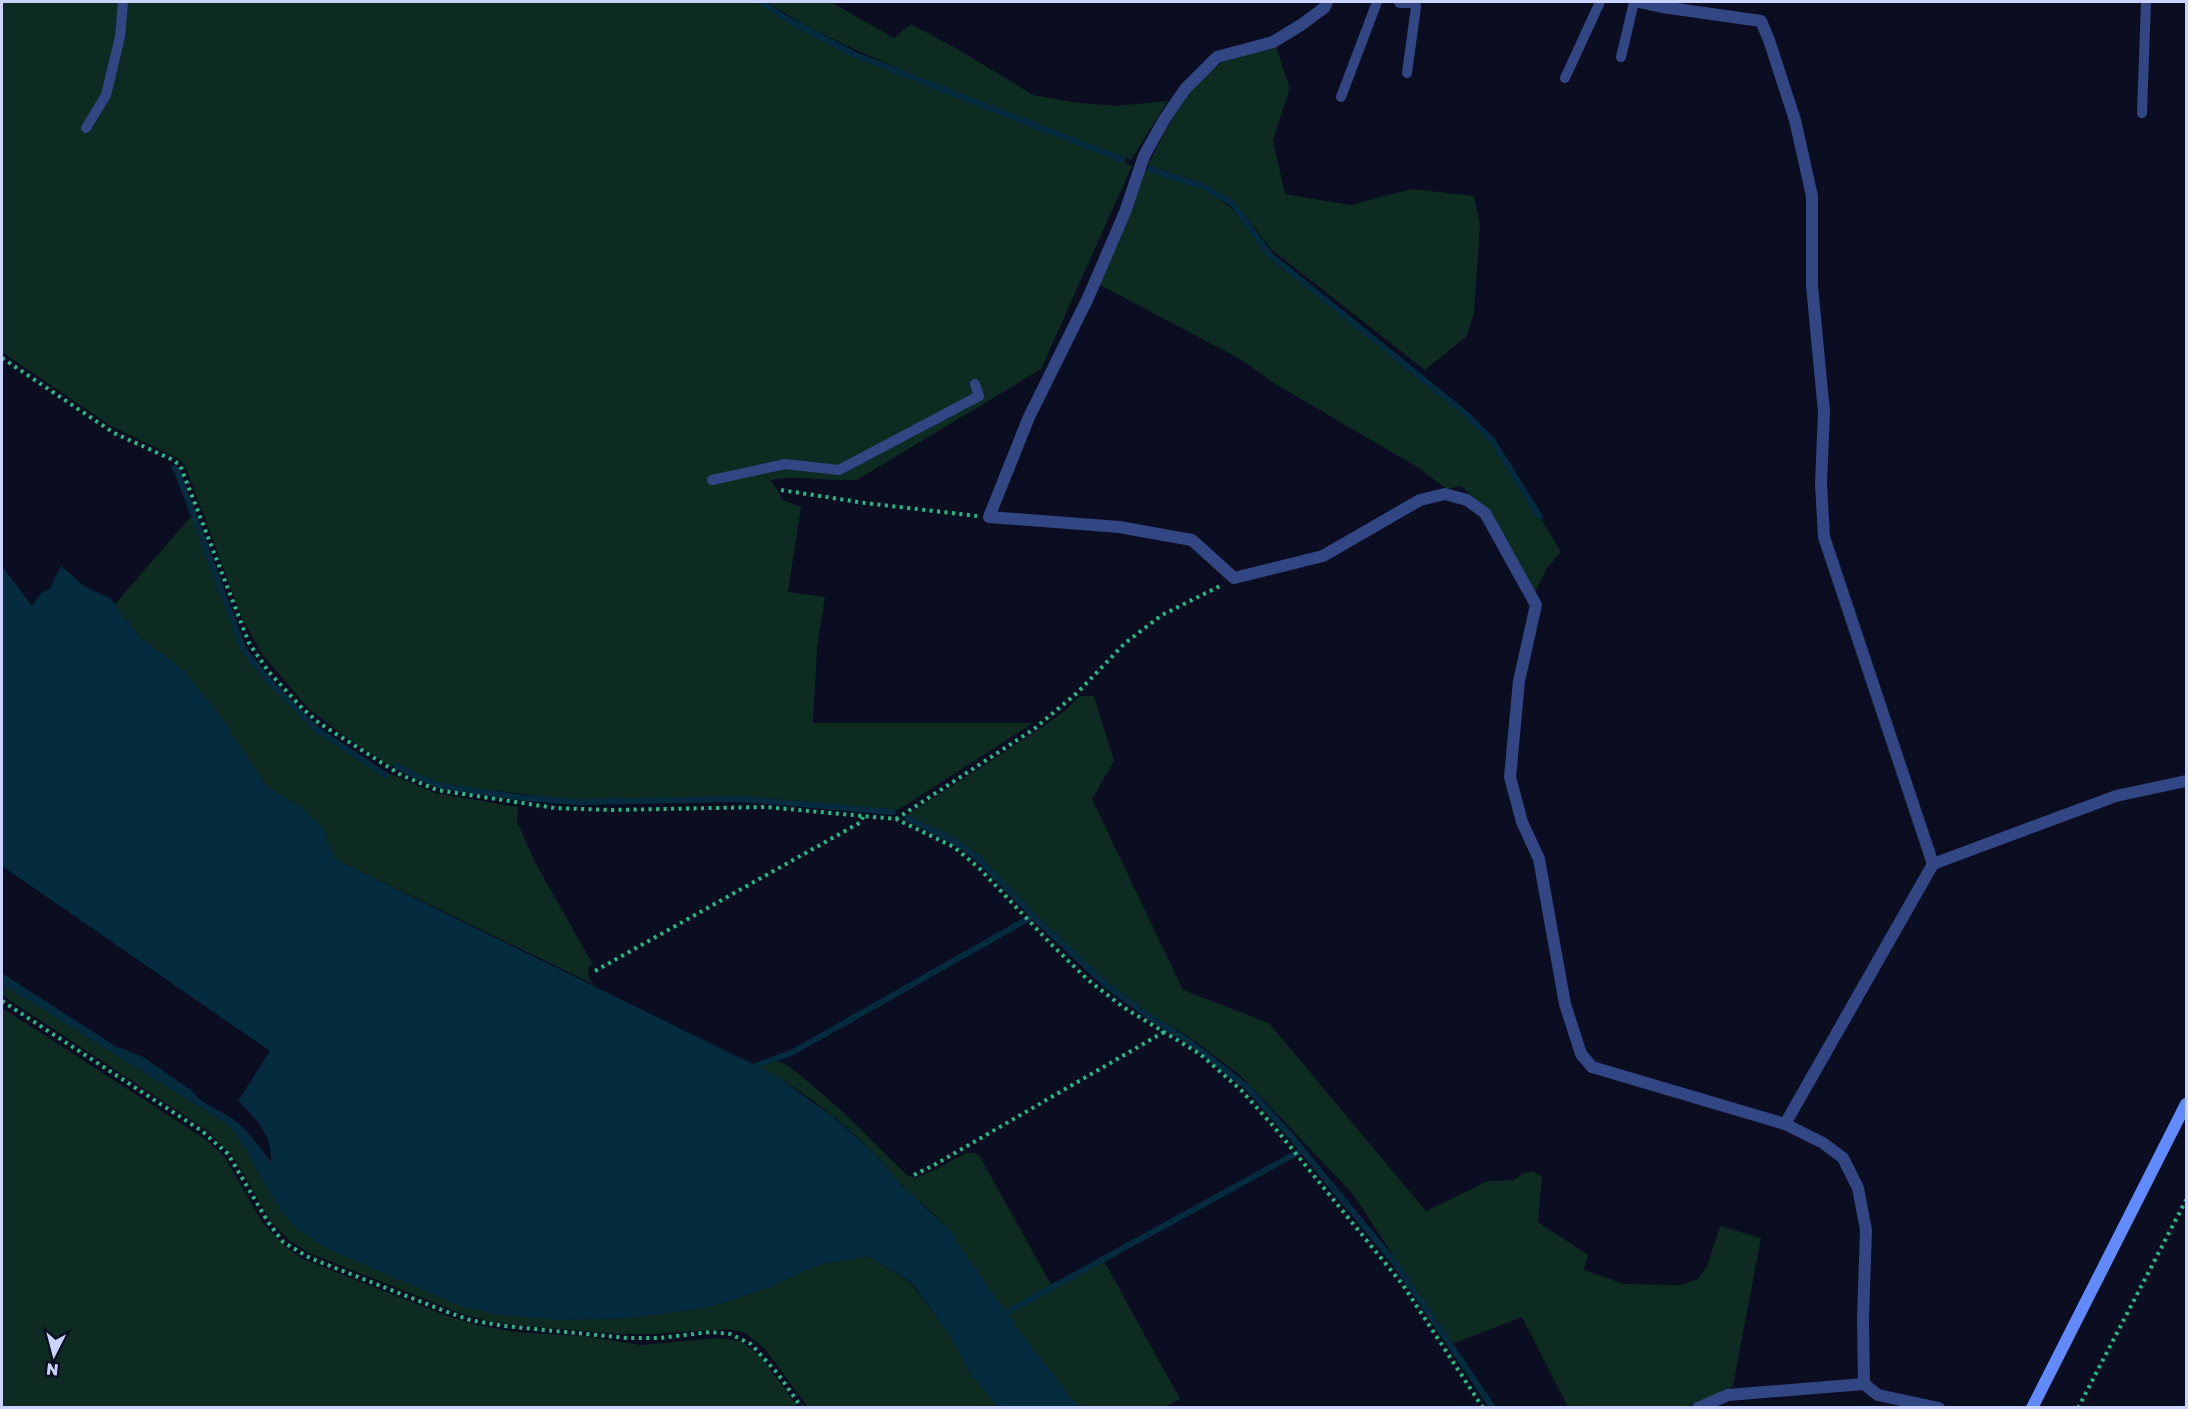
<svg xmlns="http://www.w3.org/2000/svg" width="2188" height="1409" viewBox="0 0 2188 1409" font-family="'Golos Text',sans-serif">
<rect width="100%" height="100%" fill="#0b0d20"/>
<!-- green -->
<g fill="#0d2b21">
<path d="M2 2H758L784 20 837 49 1132 166 1041 369 857 480C828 482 800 474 771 480L783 500 801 507 788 592 825 597 817 648 813 723H1033L898 810 747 796 570 800 443 784 419 776 396 764 392 767 343 735 308 708 262 654 242 618 185 465 177 458 111 426 2 352Z"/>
<path d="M767 2H831L894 38 911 24 961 51 1033 95 1072 102 1116 106 1168 101 1131 160C1062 135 994 108 926 80 871 57 817 35 767 2Z"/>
<path d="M1276 47 1290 88 1273 140 1285 194 1350 205 1412 189 1474 196 1480 224 1474 313 1467 336 1425 370 1272 250 1236 204 1199 182 1148 165C1170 123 1192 71 1240 54 1252 50 1265 51 1276 47Z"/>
<path d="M1145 170C1174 179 1204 185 1227 205 1244 219 1260 245 1276 262L1427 379 1491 440 1501 452 1561 552 1547 568 1535 592C1513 556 1494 514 1461 486L1447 489 1417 467 1277 385 1240 359 1100 285Z"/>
<path d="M193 514 244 650 269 681 316 729 385 775 388 773 435 793 518 807 517 821 534 860 593 965 589 967C587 976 589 979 595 985L335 859 324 830 302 808 266 786 219 714 185 672 138 635 115 604Z"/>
<polygon points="1080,696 1094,696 1114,761 1092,799 1183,990 1269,1023 1426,1211 1488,1181 1514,1180 1524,1173 1533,1172 1542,1176 1538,1222 1588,1255 1584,1270 1624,1284 1680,1285 1698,1279 1707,1266 1720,1226 1761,1238 1733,1386 1726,1392 1686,1407 1568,1407 1522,1317 1452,1344 1352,1193 1241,1076 1188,1036 1146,1012 1113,989 963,844 907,815 1040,729 1067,709"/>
<polygon points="2,984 224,1122 235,1131 280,1210 296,1228 563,1320 630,1318 705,1308 763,1290 818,1265 869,1256 911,1283 949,1334 972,1376 998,1407 808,1407 765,1349 746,1333 728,1329 654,1334 616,1334 497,1323 465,1315 309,1253 289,1240 270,1220 235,1159 208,1131 5,997 2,994"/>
<polygon points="2,1008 205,1139 225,1157 262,1222 284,1246 303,1259 447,1316 478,1325 515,1332 585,1336 640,1345 718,1338 741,1341 761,1357 798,1407 2,1407"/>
<path d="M778 1061C791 1066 801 1076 812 1085 846 1113 875 1144 907 1175L915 1178 937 1169 966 1153H974L979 1155 1053 1288 1104 1261 1180 1399 1165 1407H1078L1023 1336 961 1248C948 1222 922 1206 902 1185 891 1175 883 1162 872 1151 839 1119 799 1087 758 1067Z"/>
</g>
<!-- water -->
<path fill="#052b3f" d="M2 566 32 606 41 593 49 590 61 566 84 586 111 599 138 635 185 672 219 714 266 786 302 808 324 830 335 859 773 1074 832 1116 873 1152 900 1184 953 1233 961 1248 1023 1336 1078 1407H998L972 1376 949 1334 912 1283 869 1256 818 1265 763 1290 705 1308 630 1318 563 1320 499 1315 461 1306 330 1250 296 1228 280 1210 235 1131 224 1122 2 984V973L115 1046 143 1057 191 1090C200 1103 216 1108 230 1117 247 1128 259 1147 271 1162 272 1134 257 1120 238 1101L270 1051 2 866Z"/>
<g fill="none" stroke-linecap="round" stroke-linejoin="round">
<!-- stream -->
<g stroke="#052b3f" stroke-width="6">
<polyline points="762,2 783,17 853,54 1123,160"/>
<polyline points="1150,169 1204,187 1232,203 1270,255 1466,414 1492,440 1540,517"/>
<polyline points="174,468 177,471 244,650 269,681 316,729 385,775"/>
<polyline points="397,766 418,777 441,786 524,798 578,802 743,799 893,812"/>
<polyline points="907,818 954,841 977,857 1037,920 1106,985 1153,1019 1187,1040 1247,1087 1289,1134 1395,1263 1493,1408"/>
<polyline points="755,1066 793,1052 1033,916"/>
<polyline points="1000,1316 1302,1150"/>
</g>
<!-- path -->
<g stroke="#23ba86" stroke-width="4" stroke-dasharray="3 4.5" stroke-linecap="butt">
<polyline points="2,358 114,433 171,459 180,465 249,643 268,671 302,708 319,723 401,775 437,790 555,808 612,810 766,807 896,819 954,847 979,868 1050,943 1088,980 1123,1007 1200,1054 1241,1090 1275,1128 1403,1285 1483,1408"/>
<polyline points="781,490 865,503 977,516"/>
<polyline points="896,819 1034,729 1077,693 1125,643 1162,615 1222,585"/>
<polyline points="595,971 861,822 863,817"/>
<polyline points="2,1001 202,1131 228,1154 268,1222 283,1242 310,1258 442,1310 470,1320 504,1326 627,1338 660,1338 710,1332 730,1334 751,1344 778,1374 802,1408"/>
<polyline points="914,1175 934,1165 1164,1032"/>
<polyline points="2078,1408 2186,1200"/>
</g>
<!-- lane -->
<g stroke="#324684" stroke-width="10">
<polyline points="1621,57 1634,2"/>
<polyline points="1407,73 1416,7 1414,3"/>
<polyline points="1565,78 1600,2"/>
<polyline points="1341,97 1377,2"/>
<polyline points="2142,113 2146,2"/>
<polyline points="86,128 106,95 120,37 123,2"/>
<polyline points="712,480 785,464 839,470 979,396 975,384"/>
</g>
<!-- street -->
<g stroke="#324684" stroke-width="12">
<polyline points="1327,2 1324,8 1301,25 1273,42 1217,57 1185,89 1164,120 1144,156 1125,212 1088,298 1029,417 989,517 1119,527 1192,540 1234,578 1323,556 1420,500 1445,494 1467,500 1485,513 1536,605 1519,681 1510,777 1522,822 1539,859 1565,1004 1581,1054 1592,1067 1785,1124 1823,1143 1843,1158 1858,1188 1866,1230 1863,1319 1864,1384"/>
<polyline points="1400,2 1415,2"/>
<polyline points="1639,2 1662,7 1761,21 1769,40 1795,120 1812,196 1812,286 1824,412 1821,483 1824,537 1933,864"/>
<polyline points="1785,1124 1933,864 2116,796 2186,781"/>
<polyline points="1698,1408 1728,1395 1864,1384 1878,1395 1939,1408"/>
</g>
<!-- secondary -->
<polyline stroke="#618aff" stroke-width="12" points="2032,1408 2186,1104"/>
</g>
<!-- border -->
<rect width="2188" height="1409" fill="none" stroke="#cad3ff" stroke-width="6"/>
<!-- north arrow -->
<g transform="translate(54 1355) rotate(186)" stroke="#0b0d20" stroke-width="4.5" paint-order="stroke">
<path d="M0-4.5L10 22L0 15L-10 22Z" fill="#cad3ff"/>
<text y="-9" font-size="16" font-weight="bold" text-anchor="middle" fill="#cad3ff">N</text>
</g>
</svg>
